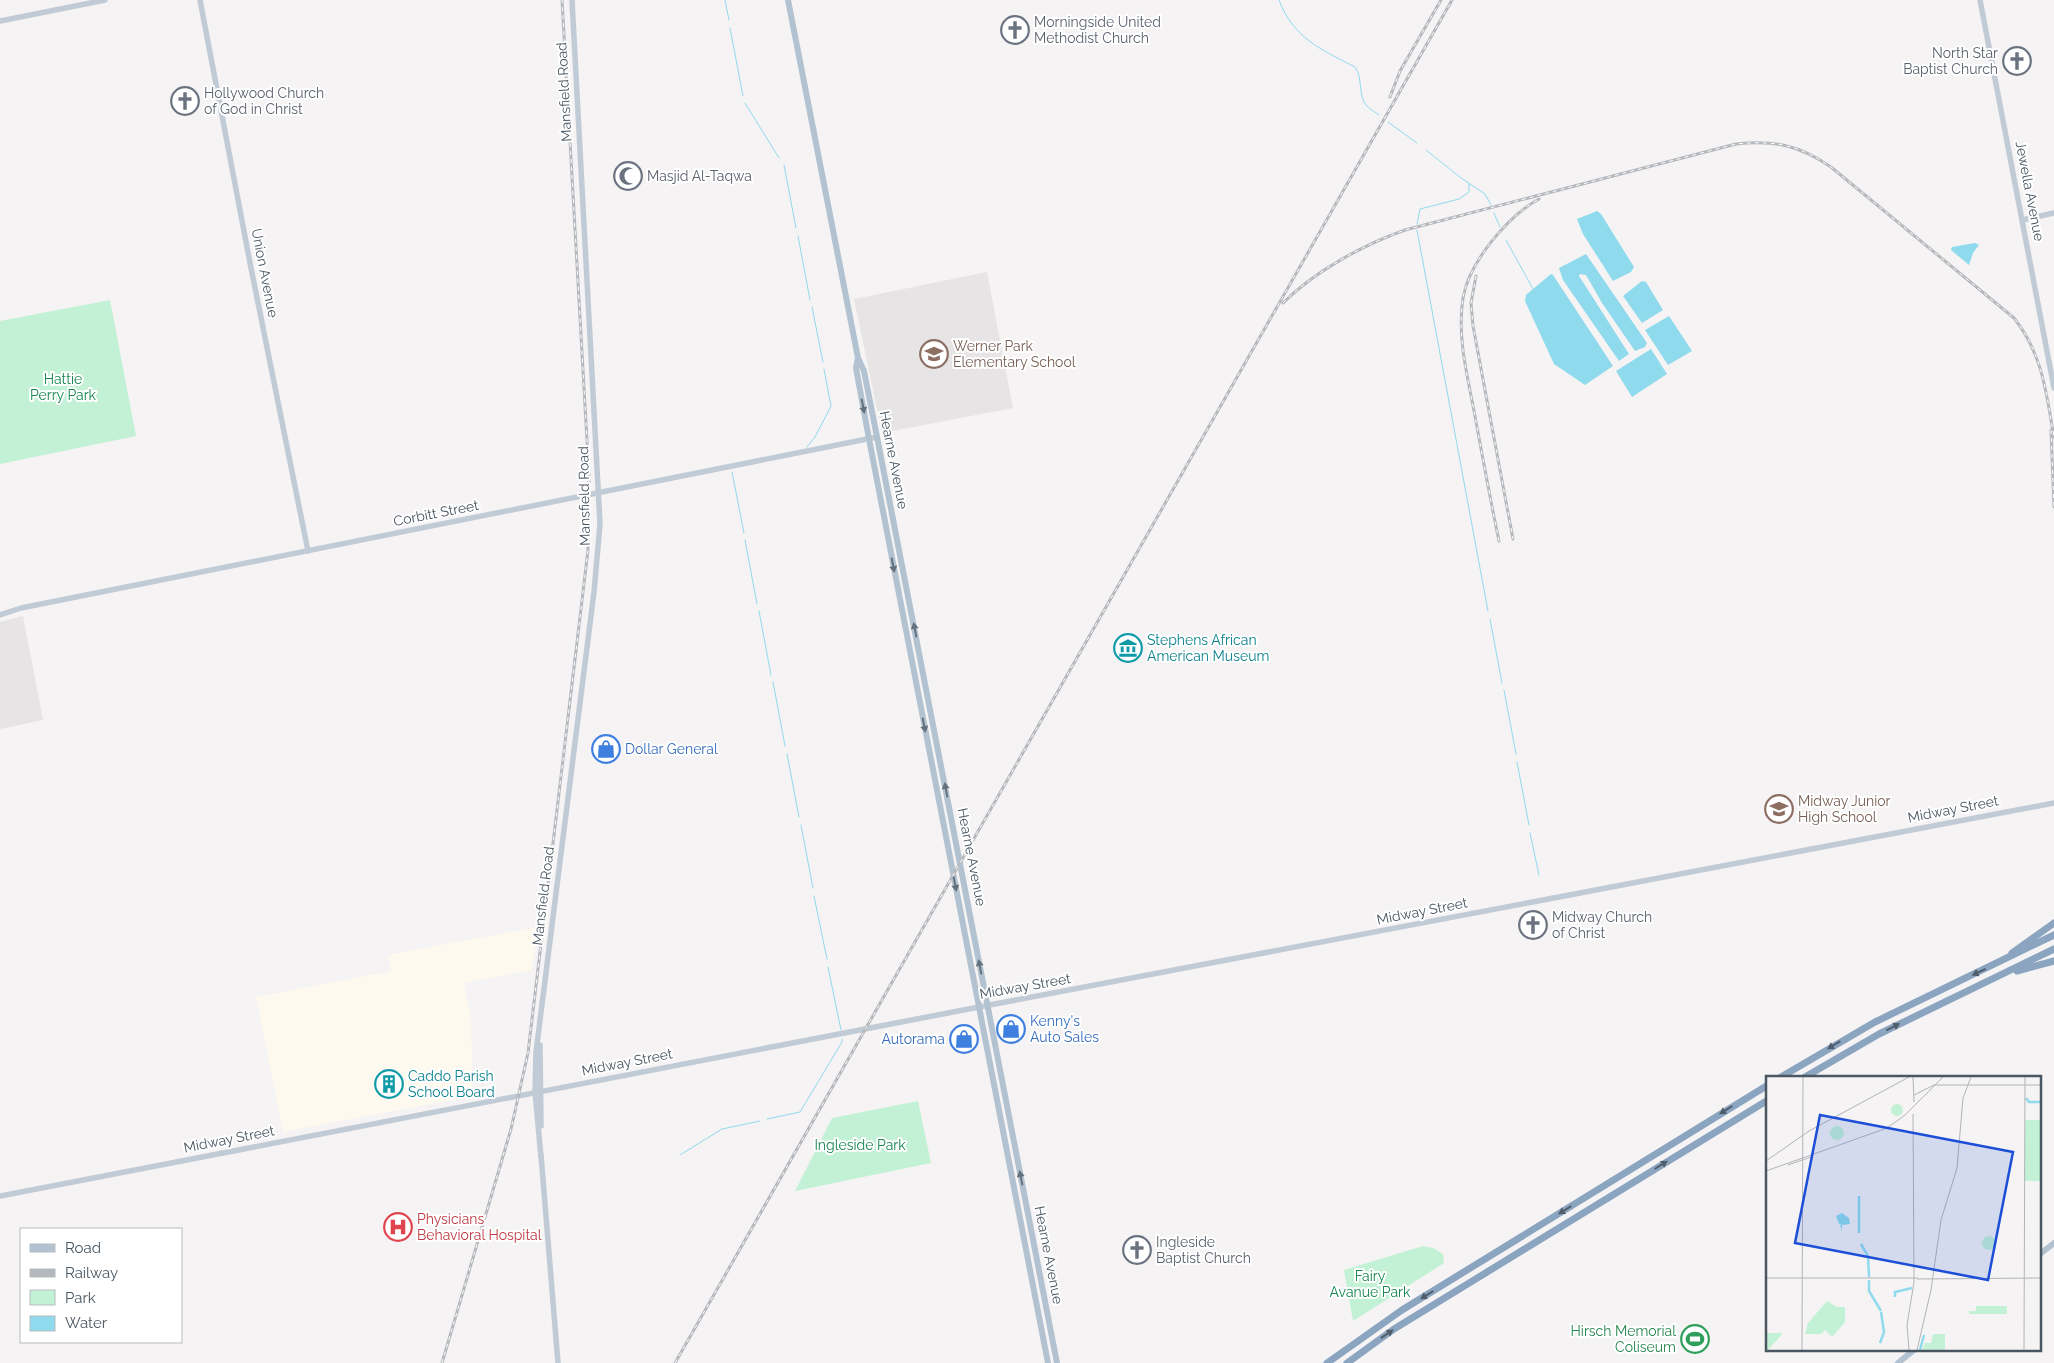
<svg xmlns="http://www.w3.org/2000/svg" width="2054" height="1363" viewBox="0 0 2054 1363" font-family="Raleway,sans-serif">
<rect width="100%" height="100%" fill="#f5f3f3"/>
<!-- commercial -->
<polygon fill="#fdf9ef" points="537,927 532,970 464,983 471,1020 473,1096 283,1132 256,997 391,971 388,955"/>
<!-- education -->
<g fill="#e6e4e5">
<polygon points="987,272 1013,408 882,433 854,299"/>
<polygon points="23,616 43,720 0,729 0,622"/>
</g>
<!-- green -->
<g fill="#c3f1d5">
<polygon points="110,300 136,436 0,464 0,321"/>
<polygon points="918,1101 931,1163 795,1191 832,1118"/>
<polygon points="1423,1246 1433,1248 1443,1254 1444,1263 1353,1321 1344,1270"/>
</g>
<!-- water -->
<g fill="#90daee">
<polygon points="1597,211 1601,214 1634,267 1631,272 1613,281 1583,234 1577,219"/>
<polygon points="1975,243 1979,245 1973,253 1969,265 1951,250 1952,247"/>
<polygon points="1586,254 1647,343 1645,347 1635,351 1602,303 1586,275 1580,274 1579,276 1629,354 1619,361 1563,280 1559,268"/>
<polygon points="1551,274 1553,275 1613,366 1585,385 1554,364 1525,301 1526,295"/>
<polygon points="1642,281 1646,282 1663,310 1642,323 1623,296"/>
<polygon points="1669,316 1692,351 1668,365 1645,330"/>
<polygon points="1651,349 1667,374 1632,397 1616,371"/>
</g>
<g fill="none" stroke-linecap="round" stroke-linejoin="round">
<!-- stream -->
<g stroke="#90daee" stroke-width="1">
<polyline points="725,0 729,20"/>
<path d="M1279 0C1293 38 1322 50 1355 67 1363 78 1358 95 1366 105 1369 109 1375 112 1379 115"/>
<polyline points="730,28 743,96"/>
<polyline points="745,103 779,158"/>
<polyline points="1388,122 1417,143"/>
<polyline points="1426,150 1461,178 1485,194 1491,205"/>
<polyline points="784,165 796,228"/>
<polyline points="1494,213 1500,227"/>
<polyline points="1417,224 1420,209 1459,199 1469,192 1469,184"/>
<polyline points="1417,230 1488,611"/>
<polyline points="798,236 810,300"/>
<polyline points="1506,240 1533,289"/>
<polyline points="812,307 823,362"/>
<polyline points="807,447 815,437 831,406 824,369"/>
<polyline points="732,472 744,533"/>
<polyline points="745,540 757,604"/>
<polyline points="759,611 771,675"/>
<polyline points="1490,619 1502,683"/>
<polyline points="773,682 785,746"/>
<polyline points="1504,690 1516,754"/>
<polyline points="787,754 799,817"/>
<polyline points="1517,762 1529,825"/>
<polyline points="801,825 813,888"/>
<polyline points="1530,833 1539,875"/>
<polyline points="814,896 827,959"/>
<polyline points="828,967 841,1030"/>
<polyline points="767,1119 800,1112 842,1042 842,1039"/>
<polyline points="680,1155 722,1129 760,1121"/>
</g>
<!-- secondary -->
<g stroke="#c1cbd6" stroke-width="5.5">
<polyline points="200,0 251,268 308,551"/>
<polyline points="1980,0 2054,388"/>
<polyline points="0,21 105,0"/>
<polyline points="2022,220 2054,213"/>
<polyline points="0,615 21,608 877,437"/>
<polyline points="540,1045 541,1126"/>
<polyline points="541,1155 558,1363"/>
<polyline points="541,1157 535,1092 536,1052 594,592 600,524 572,0"/>
<polyline points="0,1196 979,1007 2054,803"/>
</g>
<!-- primary -->
<g stroke="#b3c2d1" stroke-width="6">
<polyline points="788,0 858,358 864,371 877,437 1057,1363"/>
<polyline points="858,358 856,368 869,439 1048,1363"/>
<polyline points="2040,1254 2054,1243"/>
<polyline points="1898,1363 1915,1349"/>
</g>
<!-- highway -->
<g stroke="#8ba5c1" stroke-width="7">
<polyline points="2012,953 2054,923"/>
<polyline points="2017,971 2054,961"/>
<polyline points="1781,1077 1875,1022 2054,935"/>
<polyline points="1805,1077 1879,1034 2054,949"/>
<polyline points="1327,1363 1402,1310 1768,1085"/>
<polyline points="1347,1363 1394,1329 1768,1100"/>
</g>
<defs>
<g id="rail">
<polyline points="1390,97 1400,71 1441,0"/>
<polyline points="1476,276 1471,303 1473,326 1513,539"/>
<path d="M1283 303C1315 271 1363 245 1405 230L1736 144C1774 140 1799 145 1831 167L2014 318C2043 355 2046 392 2054 437"/>
<polyline points="2051,430 2054,507"/>
<path d="M1499 541C1490 498 1482 454 1474 411 1467 374 1457 336 1463 298 1469 262 1508 216 1539 199"/>
<polyline points="442,1363 511,1129 528,1053 588,550 589,476 562,0"/>
<polyline points="675,1363 1452,0"/>
</g>
</defs>
<!-- rail casing -->
<use href="#rail" stroke="#b5b8bd" stroke-width="3"/>
<!-- rail -->
<use href="#rail" stroke="#fff" stroke-width="1" stroke-dasharray="4" stroke-linecap="butt"/>
</g>
<!-- one-way arrows -->
<defs><path id="oneway-solid" d="M-6-.8H1V-3.2L6.5 0L1 3.2V.8H-6Z" transform="scale(1.25)"/></defs>
<g fill="#64717d">
<use href="#oneway-solid" transform="translate(863 406) rotate(79)"/>
<use href="#oneway-solid" transform="translate(893 565) rotate(79)"/>
<use href="#oneway-solid" transform="translate(915 630) rotate(-101)"/>
<use href="#oneway-solid" transform="translate(924 725) rotate(79)"/>
<use href="#oneway-solid" transform="translate(946 790) rotate(-101)"/>
<use href="#oneway-solid" transform="translate(955 884) rotate(79)"/>
<use href="#oneway-solid" transform="translate(980 967) rotate(-101)"/>
<use href="#oneway-solid" transform="translate(1021 1178) rotate(-101)"/>
</g>
<g fill="#505e6b">
<use href="#oneway-solid" transform="translate(1979 972) rotate(155)"/>
<use href="#oneway-solid" transform="translate(1893 1027) rotate(-27)"/>
<use href="#oneway-solid" transform="translate(1834 1045) rotate(149)"/>
<use href="#oneway-solid" transform="translate(1726 1110) rotate(148)"/>
<use href="#oneway-solid" transform="translate(1661 1165) rotate(-32)"/>
<use href="#oneway-solid" transform="translate(1565 1210) rotate(148)"/>
<use href="#oneway-solid" transform="translate(1427 1295) rotate(148)"/>
<use href="#oneway-solid" transform="translate(1387 1334) rotate(-34)"/>
</g>
<!-- icons -->
<defs>
<symbol id="church-ring" viewBox="-11 -11 22 22"><circle r="9.5" fill="#fff" stroke="#6b7280" stroke-width="1.5"/><path d="M-1.2-6h2.4v3.5h3.3v2.4h-3.3V6h-2.4V-.1h-3.3v-2.4h3.3Z" fill="#6b7280"/></symbol>
<symbol id="mosque-ring" viewBox="-11 -11 22 22"><circle r="9.5" fill="#fff" stroke="#6b7280" stroke-width="1.5"/><path d="M3.5-4.9A6 6 0 1 0 3.5 4.9A5 5 0 1 1 3.5-4.9Z" fill="#6b7280"/></symbol>
<symbol id="school-ring" viewBox="-11 -11 22 22"><circle r="9.5" fill="#fff" stroke="#8d6e63" stroke-width="1.5"/><path d="M0-5L7-2L0 1L-7-2ZM-4 1L0 2.5L4 1V4Q0 6-4 4Z" fill="#8d6e63"/></symbol>
<symbol id="museum-ring" viewBox="-11 -11 22 22"><circle r="9.5" fill="#fff" stroke="#0f9aa8" stroke-width="1.5"/><path d="M0-6L6-3V-2H-6V-3ZM-5-1h2V3h-2ZM-1-1h2V3h-2ZM3-1h2V3H3ZM-6 4H6V6H-6Z" fill="#0f9aa8"/></symbol>
<symbol id="shop-ring" viewBox="-11 -11 22 22"><circle r="9.5" fill="#fff" stroke="#3f7fe0" stroke-width="1.5"/><path d="M-5-2.5h2.3a2.7 3.5 0 0 1 5.4 0H5L5.5 6h-11ZM-1.5-2.5h3a1.5 2.3 0 0 0-3 0Z" fill="#3f7fe0"/></symbol>
<symbol id="building-ring" viewBox="-11 -11 22 22"><circle r="9.5" fill="#fff" stroke="#0f9aa8" stroke-width="1.5"/><path d="M-4-6H4V6H1V3H-1V6H-4ZM-2.5-4.3h1.7v1.8h-1.7ZM.8-4.3h1.7v1.8H.8ZM-2.5-1h1.7V.8h-1.7ZM.8-1h1.7V.8H.8Z" fill="#0f9aa8"/></symbol>
<symbol id="hospital-ring" viewBox="-11 -11 22 22"><circle r="9.5" fill="#fff" stroke="#e0444e" stroke-width="1.5"/><path d="M-5-5h3v3.5h4V-5h3V5h-3V1.5h-4V5h-3Z" fill="#e0444e"/></symbol>
<symbol id="stadium-ring" viewBox="-11 -11 22 22"><circle r="9.5" fill="#fff" stroke="#2e9e5b" stroke-width="1.5"/><path d="M0-5a6.5 5 0 1 0 0 10a6.5 5 0 1 0 0-10ZM-3.5-1.8h7v3.6h-7Z" fill="#2e9e5b"/></symbol>
</defs>
<g fill-rule="evenodd">
<use href="#church-ring" x="999" y="14" width="32" height="32"/>
<use href="#church-ring" x="2001" y="45" width="32" height="32"/>
<use href="#church-ring" x="169" y="85" width="32" height="32"/>
<use href="#mosque-ring" x="612" y="160" width="32" height="32"/>
<use href="#school-ring" x="918" y="338" width="32" height="32"/>
<use href="#museum-ring" x="1112" y="632" width="32" height="32"/>
<use href="#shop-ring" x="590" y="733" width="32" height="32"/>
<use href="#school-ring" x="1763" y="793" width="32" height="32"/>
<use href="#church-ring" x="1517" y="909" width="32" height="32"/>
<use href="#shop-ring" x="995" y="1013" width="32" height="32"/>
<use href="#shop-ring" x="948" y="1023" width="32" height="32"/>
<use href="#building-ring" x="373" y="1068" width="32" height="32"/>
<use href="#hospital-ring" x="382" y="1211" width="32" height="32"/>
<use href="#church-ring" x="1121" y="1234" width="32" height="32"/>
<use href="#stadium-ring" x="1679" y="1323" width="32" height="32"/>
</g>
<g text-anchor="middle" stroke-width="4" stroke-linejoin="round" paint-order="stroke">
<!-- worship labels -->
<g font-size="14" fill="#5b616d" stroke="#fff" text-anchor="start">
<text x="1034" y="27">Morningside United<tspan x="1034" dy="16">Methodist Church</tspan></text>
<text x="1998" y="58" text-anchor="end">North Star<tspan x="1998" dy="16">Baptist Church</tspan></text>
<text x="204" y="98">Hollywood Church<tspan x="204" dy="16">of God in Christ</tspan></text>
<text x="647" y="181">Masjid Al-Taqwa</text>
<text x="1552" y="922">Midway Church<tspan x="1552" dy="16">of Christ</tspan></text>
<text x="1156" y="1247">Ingleside<tspan x="1156" dy="16">Baptist Church</tspan></text>
</g>
<!-- street labels -->
<g font-size="14" fill="#4a5661" stroke="#fff">
<text transform="translate(564 92) rotate(-93)" y="5">Mansfield Road</text>
<text transform="translate(2030 191) rotate(79)" y="5">Jewella Avenue</text>
<text transform="translate(265 273) rotate(79)" y="5">Union Avenue</text>
<text transform="translate(894 460) rotate(79)" y="5">Hearne Avenue</text>
<text transform="translate(584 496) rotate(-91)" y="5">Mansfield Road</text>
<text transform="translate(436 513) rotate(-11)" y="5">Corbitt Street</text>
<text transform="translate(1953 809) rotate(-11)" y="5">Midway Street</text>
<text transform="translate(972 857) rotate(79)" y="5">Hearne Avenue</text>
<text transform="translate(543 896) rotate(-83)" y="5">Mansfield Road</text>
<text transform="translate(1422 911) rotate(-11)" y="5">Midway Street</text>
<text transform="translate(1025 986) rotate(-10)" y="5">Midway Street</text>
<text transform="translate(627 1062) rotate(-11)" y="5">Midway Street</text>
<text transform="translate(229 1139) rotate(-11)" y="5">Midway Street</text>
<text transform="translate(1049 1255) rotate(79)" y="5">Hearne Avenue</text>
</g>
<!-- education labels -->
<g font-size="14" fill="#785e54" stroke="#fff" text-anchor="start">
<text x="953" y="351">Werner Park<tspan x="953" dy="16">Elementary School</tspan></text>
<text x="1798" y="806">Midway Junior<tspan x="1798" dy="16">High School</tspan></text>
</g>
<!-- park labels -->
<g font-size="14" fill="#17864f" stroke="#fff">
<text x="63" y="384">Hattie<tspan x="63" dy="16">Perry Park</tspan></text>
<text x="860" y="1150">Ingleside Park</text>
<text x="1370" y="1281">Fairy<tspan x="1370" dy="16">Avanue Park</tspan></text>
</g>
<!-- culture labels -->
<g font-size="14" fill="#0d838f" stroke="#fff" text-anchor="start">
<text x="1147" y="645">Stephens African<tspan x="1147" dy="16">American Museum</tspan></text>
<text x="408" y="1081">Caddo Parish<tspan x="408" dy="16">School Board</tspan></text>
</g>
<!-- shop labels -->
<g font-size="14" fill="#366cbe" stroke="#fff" text-anchor="start">
<text x="625" y="754">Dollar General</text>
<text x="1030" y="1026">Kenny's<tspan x="1030" dy="16">Auto Sales</tspan></text>
<text x="945" y="1044" text-anchor="end">Autorama</text>
</g>
<!-- health labels -->
<g font-size="14" fill="#be3a42" stroke="#fff" text-anchor="start">
<text x="417" y="1224">Physicians<tspan x="417" dy="16">Behavioral Hospital</tspan></text>
</g>
<!-- leisure labels -->
<g font-size="14" fill="#27864d" stroke="#fff" text-anchor="end">
<text x="1676" y="1336">Hirsch Memorial<tspan x="1676" dy="16">Coliseum</tspan></text>
</g>
</g>
<!-- overview -->
<g transform="translate(1766 1076)">
<rect width="275" height="275" fill="#f5f3f3"/>
<path d="M210 230H241V238H203V235H210ZM167 258H179V274H156L159 267H165Z" fill="#c3f1d5"/>
<path d="M61 225 71 231H79V246L66 261 59 254 55 258H39L42 247ZM0 257H17L2 274 0 273Z" fill="#c3f1d5"/>
<path d="M259 44H275V105H258Z" fill="#c3f1d5"/>
<path d="M125 34a6 6 0 1 1 12 0a6 6 0 1 1-12 0ZM64 57a7 7 0 1 1 14 0a7 7 0 1 1-14 0ZM216 167a7 7 0 1 1 14 0a7 7 0 1 1-14 0Z" fill="#c3f1d5"/>
<path d="M76 137 83 142 84 148 76 149V155L74 149 76 148H73L70 140Z" fill="#90daee"/>
<path fill="none" stroke="#90daee" stroke-width="2.5" d="M260 22 263 26H275M93 157V120M95 168 102 180 103 201M103 204V215L115 235M129 221V216L146 212M114 267 118 256 115 236M154 274 158 259"/>
<path fill="none" stroke="#b1b4b9" stroke-width="1" d="M147 1 148 26M148 19 168 9H275M0 85 43 55 143 1M22 89 45 81M0 95 121 52 139 39 177 1M0 202H152M151 203 275 202M36 274 37 1M143 274 141 249 148 206 147 38M151 274 165 214 175 144 191 92 197 22 205 1M258 274 259 1"/>
<path fill="#1d4ed8" fill-opacity="0.15" stroke="#1d4ed8" stroke-width="2.5" d="M54 39 247 76 222 204 29 167Z"/>
<rect width="275" height="275" fill="none" stroke="#4a5661" stroke-width="2.5"/>
</g>
<!-- legend -->
<rect x="20" y="1228" width="162" height="115" fill="#ffffff" stroke="#b7bbc0"/>
<rect x="30" y="1244" width="25" height="8" fill="#b3c2d1" stroke="#b7bbc0"/>
<text x="65" y="1253" font-size="15" fill="#4a5661">Road</text>
<rect x="30" y="1269" width="25" height="8" fill="#b5b8bd" stroke="#b7bbc0"/>
<text x="65" y="1278" font-size="15" fill="#4a5661">Railway</text>
<rect x="30" y="1290" width="25" height="15" fill="#c3f1d5" stroke="#b7bbc0"/>
<text x="65" y="1303" font-size="15" fill="#4a5661">Park</text>
<rect x="30" y="1316" width="25" height="15" fill="#90daee" stroke="#b7bbc0"/>
<text x="65" y="1328" font-size="15" fill="#4a5661">Water</text>
</svg>
